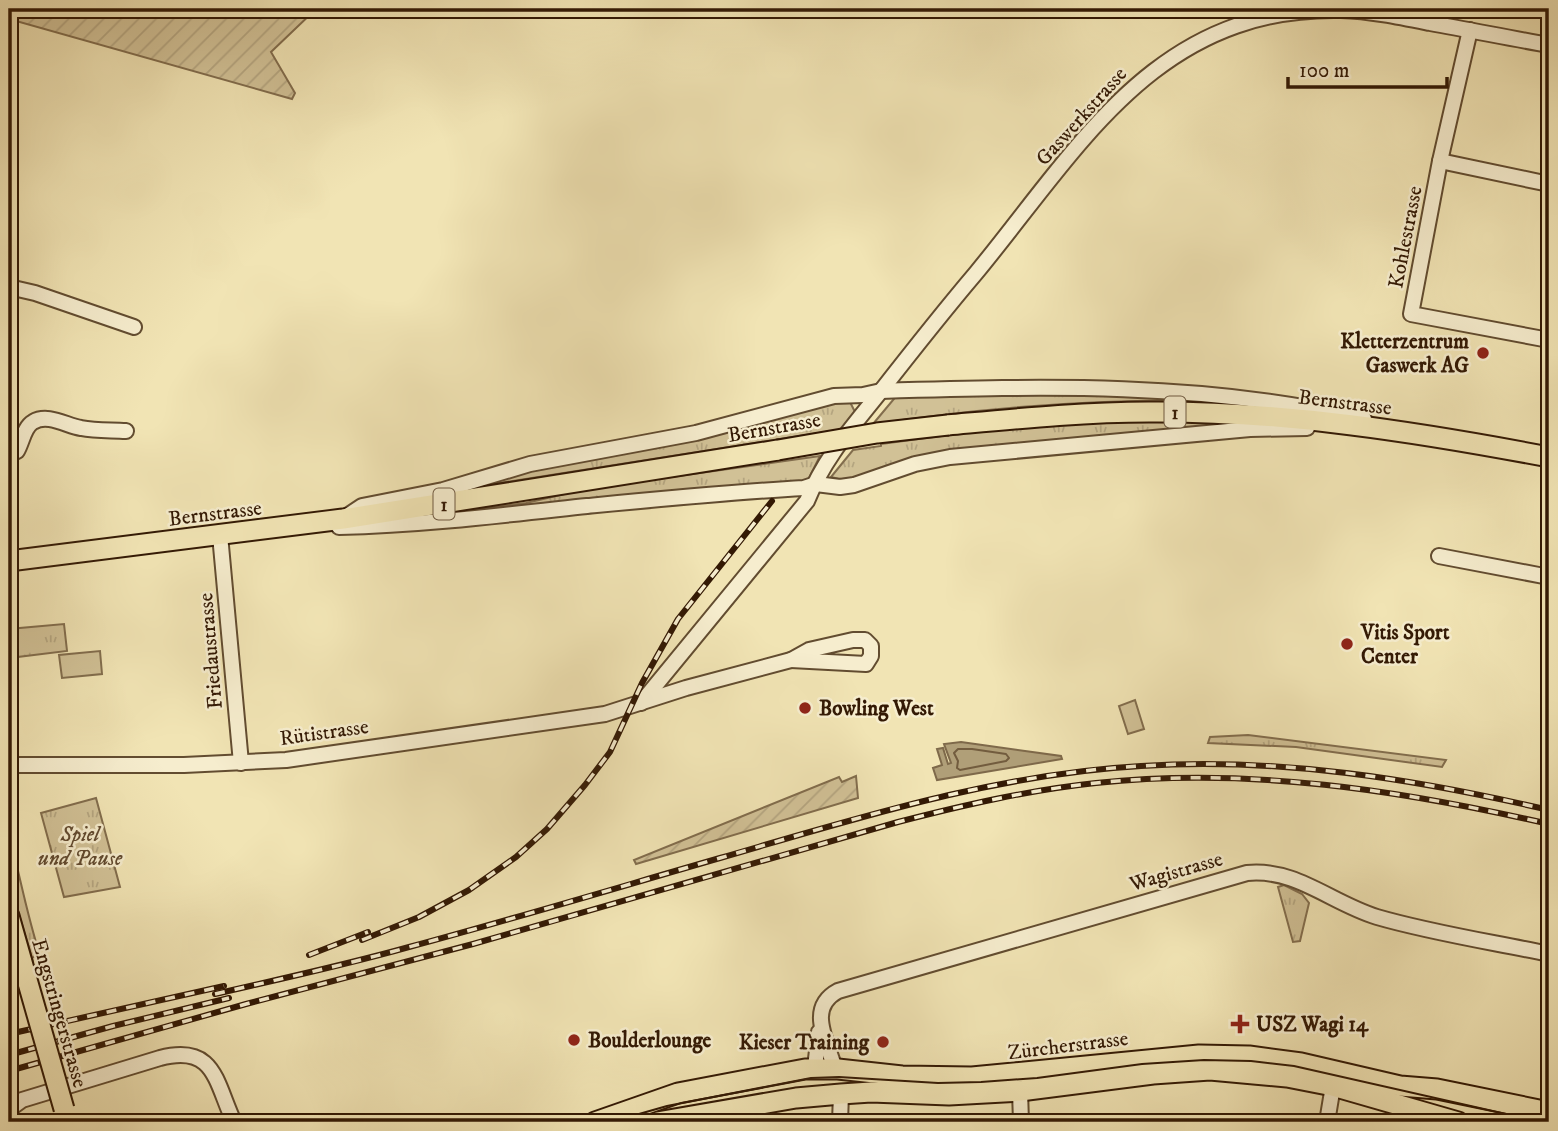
<svg xmlns="http://www.w3.org/2000/svg" width="1558" height="1131" viewBox="0 0 1558 1131" font-family="'IM FELL DW Pica',serif">
<defs>
<pattern id="grass-tufts" width="24" height="20" patternUnits="userSpaceOnUse" patternTransform="scale(1.75)"><rect width="24" height="20" fill="#d1c196"/><path d="M3 7l-1-3M5 7V3M7 7l1-3M15 17l-1-3M17 17v-4M19 17l1-3" fill="none" stroke="#b4a580"/></pattern>
<pattern id="garden-furrows" width="10" height="10" patternUnits="userSpaceOnUse" patternTransform="scale(1.75)"><rect width="10" height="10" fill="#d1c196"/><path d="M-1 1l2-2M0 10L10 0M9 11l2-2" fill="none" stroke="#b4a580"/></pattern>
</defs>
<rect width="100%" height="100%" fill="#f1e4b4"/>
<filter id="stains"><feTurbulence type="fractalNoise" baseFrequency=".00286" numOctaves="4"/><feColorMatrix values="0 0 0 0 .2 0 0 0 0 .09 0 0 0 0 .02 0 0 0 .5 -.17"/></filter>
<radialGradient id="worn" r=".72"><stop offset=".6" stop-color="#630" stop-opacity="0"/><stop offset="1" stop-color="#630" stop-opacity=".3"/></radialGradient>
<!-- grass -->
<g fill="url(#grass-tufts)" stroke="#826d4d" stroke-width="2">
<path d="M1020 389 1218 401C1102 398 988 407 873 424L898 394 901 397 904 394Z"/>
<polygon points="835,400 850,402 855,412 844,429 474,487 517,472"/>
<polygon points="1125,420 1251,422 970,450 847,481 831,477 853,450 881,446 881,444 1017,426"/>
<polygon points="820,456 808,480 801,483 402,519 526,503 586,489"/>
<polygon points="64,624 67,651 9,658 9,629"/>
<polygon points="1248,735 1446,760 1442,767 1296,747 1208,743 1210,737"/>
<polygon points="96,798 120,887 64,897 41,813"/>
<path d="M9 835C20 875 27 916 40 955L32 958 9 881Z"/>
<polygon points="1284,885 1302,894 1309,903 1300,941 1293,942 1278,887"/>
</g>
<!-- garden -->
<g fill="url(#garden-furrows)" stroke="#826d4d" stroke-width="2">
<polygon points="9,9 138,9 162,15 164,9 316,9 271,52 295,93 292,99 9,19"/>
<polygon points="856,776 858,798 636,864 634,860 839,777 842,782"/>
</g>
<!-- pitch -->
<g fill="#d1c196" stroke="#826d4d" stroke-width="2">
<polygon points="100,651 102,674 62,678 59,655"/>
<polygon points="1135,700 1144,729 1128,734 1119,706"/>
</g>
<!-- water -->
<polygon fill="#b09f78" stroke="#7e694a" stroke-width="2" points="961,742 1061,756 1062,759 937,780 933,768 942,765 937,749 943,748 948,764 951,763 944,744"/>
<g fill="none" stroke-linecap="round" stroke-linejoin="round">
<!-- shore -->
<polygon stroke="#725c3e" stroke-width="2" points="958,749 972,749 1006,754 1009,758 1006,761 960,770 957,768 958,761 954,753"/>
<defs>
<g id="minor">
<polyline points="1470,30 1440,161 1411,314 1549,340"/>
<polyline points="1440,161 1549,184"/>
<polyline points="9,287 35,293 134,327"/>
<path d="M9 455 17 451C22 443 24 427 33 422 48 413 67 426 81 428 96 431 111 430 126 431"/>
<path d="M347 516 362 506 443 490 530 464 696 433 834 396 863 395 881 391C1043 386 1205 382 1364 419"/>
<path d="M339 527C422 525 504 515 587 506 660 499 732 492 804 488L816 484 840 487 854 485 915 464 950 457 1250 429 1307 428"/>
<polyline points="220,535 241,763"/>
<polyline points="1439,556 1549,577"/>
<polygon points="853,640 865,640 871,646 871,656 866,664 791,660 809,650"/>
<path d="M641 703 807 501C824 459 849 431 877 396 909 355 942 313 976 273 1079 148 1156 6 1341 10 1371 11 1400 17 1430 23 1470 30 1509 38 1549 45"/>
<polyline points="9,765 184,765 286,760 605,714 686,688 791,660"/>
<polyline points="815,1068 819,1032"/>
<path d="M838 1069 833 1063C825 1037 808 1007 838 991L1247 873C1296 868 1331 903 1377 917 1432 933 1492 942 1549 954"/>
<polyline points="1020,1091 1021,1122"/>
<path d="M9 1122 11 1108 22 1100 160 1058C215 1044 215 1081 234 1122"/>
<polyline points="840,1122 841,1094"/>
<polyline points="1327,1122 1333,1086"/>
</g>
<g id="major">
<path d="M948 425C1014 419 1082 412 1149 412 1284 411 1417 432 1549 457"/>
<polyline points="9,561 343,519 778,450"/>
<polyline points="9,916 22,962"/>
<polyline points="595,1122 678,1093 805,1069 838,1069 902,1076 972,1077 1199,1055 1249,1056 1301,1063 1400,1086 1437,1089 1549,1112"/>
<polyline points="657,1122 796,1098 841,1094 871,1092 949,1095 1020,1091 1153,1074 1210,1070 1287,1077 1333,1086 1458,1122"/>
</g>
</defs>
<!-- minor casing -->
<use href="#minor" stroke="#624c30" stroke-width="18"/>
<!-- major casing -->
<use href="#major" stroke="#331904" stroke-width="23"/>
<!-- minor -->
<use href="#minor" stroke="#f6edce" stroke-width="14"/>
<!-- major -->
<use href="#major" stroke="#f1e4b4" stroke-width="19"/>
<!-- tram -->
<polyline stroke="#331904" stroke-width="2" points="611,1122 667,1106 811,1078 839,1077 938,1083 981,1082 1037,1078 1142,1064 1204,1060 1251,1061 1294,1066 1541,1122"/>
<defs>
<g id="rail">
<polyline points="362,940 419,917 469,890 516,857 547,829 585,785 610,752 642,683 678,619 772,501"/>
<polyline points="309,955 368,932"/>
<path d="M215 994C280 979 345 965 409 947 513 919 616 888 720 858 858 818 996 774 1141 766 1279 757 1415 779 1549 810"/>
<polyline points="9,1034 224,986"/>
<polyline points="9,1055 113,1026 229,998"/>
<path d="M9 1071 246 1004 473 944 898 822C964 805 1029 790 1096 783 1250 767 1400 790 1549 824"/>
</g>
</defs>
<!-- rail casing -->
<use href="#rail" stroke="#331904" stroke-width="6"/>
<!-- rail -->
<use href="#rail" stroke="#f6edce" stroke-width="3.5" stroke-dasharray="10" stroke-linecap="butt"/>
<defs>
<g id="major-bridge">
<polyline points="778,450 877,433 948,425"/>
<polyline points="22,962 64,1109"/>
</g>
</defs>
<!-- major-bridge casing -->
<use href="#major-bridge" stroke="#331904" stroke-width="23" stroke-linecap="butt"/>
<!-- major-bridge -->
<use href="#major-bridge" stroke="#f1e4b4" stroke-width="19"/>
</g>
<!-- markers -->
<g fill="#8f2418" stroke="#f6edce" stroke-width="2.5">
<circle cx="1483" cy="353" r="7"/>
<circle cx="1347" cy="644" r="7"/>
<circle cx="805" cy="708" r="7"/>
<path d="M1236.5 1013.5h7v7h7v7h-7v7h-7v-7h-7v-7h7z"/>
<circle cx="574" cy="1040" r="7"/>
<circle cx="883" cy="1042" r="7"/>
</g>
<g text-anchor="middle" stroke-width="5" stroke-linejoin="round" paint-order="stroke">
<!-- shield labels -->
<g fill="#f6edce" stroke="#6e5941" stroke-width="2">
<rect x="1164.5" y="396.5" width="21" height="31" rx="5"/>
<rect x="433.5" y="488.5" width="21" height="31" rx="5"/>
</g>
<g font-size="19" font-weight="bold" fill="#331904">
<text x="1175" y="419">1</text>
<text x="444" y="511">1</text>
</g>
<!-- street labels -->
<g font-size="21" fill="#331904" stroke="#f6edce">
<text transform="translate(1081 116) rotate(-48)" y="7">Gaswerkstrasse</text>
<text transform="translate(1405 237) rotate(-79)" y="7">Kohlestrasse</text>
<text transform="translate(1345 402) rotate(7)" y="7">Bernstrasse</text>
<text transform="translate(774 427) rotate(-10)" y="7">Bernstrasse</text>
<text transform="translate(215 513) rotate(-7)" y="7">Bernstrasse</text>
<text transform="translate(210 651) rotate(-95)" y="7">Friedaustrasse</text>
<text transform="translate(324 732) rotate(-8)" y="7">Rütistrasse</text>
<text transform="translate(1176 871) rotate(-16)" y="7">Wagistrasse</text>
<text transform="translate(60 1013) rotate(74)" y="7">Engstringerstrasse</text>
<text transform="translate(1068 1045) rotate(-7)" y="7">Zürcherstrasse</text>
</g>
<!-- poi labels -->
<g font-size="21" font-weight="bold" fill="#331904" stroke="#f6edce" text-anchor="start">
<text x="1469" y="348" text-anchor="end">Kletterzentrum<tspan x="1469" dy="24">Gaswerk AG</tspan></text>
<text x="1361" y="639">Vitis Sport<tspan x="1361" dy="24">Center</tspan></text>
<text x="819" y="715">Bowling West</text>
<text x="1256" y="1031">USZ Wagi 14</text>
<text x="588" y="1047">Boulderlounge</text>
<text x="869" y="1049" text-anchor="end">Kieser Training</text>
</g>
<!-- park labels -->
<g font-size="21" font-style="italic" fill="#624b30" stroke="#f6edce">
<text x="80" y="841">Spiel<tspan x="80" dy="24">und Pause</tspan></text>
</g>
</g>
<!-- margin -->
<rect width="1558" height="1131" fill="none" stroke="#f1e4b4" stroke-width="35"/>
<rect x="10" y="10" width="1537" height="1110" fill="none" stroke="#331904" stroke-width="3.5"/>
<rect x="18" y="18" width="1523" height="1096" fill="none" stroke="#331904" stroke-width="2"/>
<!-- scale -->
<path d="M1288 77v10h159v-10" fill="none" stroke="#331904" stroke-width="3.5"/>
<text x="1299" y="77" font-size="21" fill="#331904" stroke="#f6edce" stroke-width="5" paint-order="stroke">100 m</text>
<rect width="100%" height="100%" filter="url(#stains)"/>
<rect width="100%" height="100%" fill="url(#worn)"/>
</svg>
